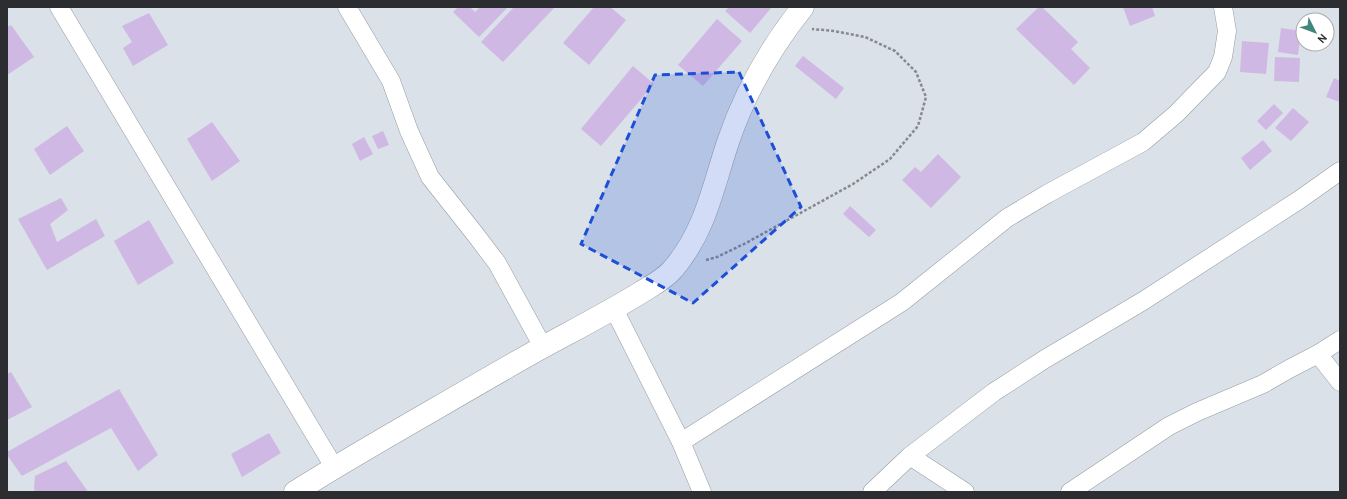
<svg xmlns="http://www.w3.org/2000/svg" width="1347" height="499" viewBox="0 0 1347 499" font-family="Cabin,sans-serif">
<rect width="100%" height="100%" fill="#dae1e8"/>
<!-- building -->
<g fill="#d0b8e4">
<polygon points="458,7 470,7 475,12 480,7 508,7 479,37 453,12"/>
<polygon points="514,7 555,7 503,62 481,42"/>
<polygon points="594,7 610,7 626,20 589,65 563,43"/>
<polygon points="729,7 772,7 750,33 725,11"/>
<polygon points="1039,7 1042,7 1078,42 1071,49 1090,68 1074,85 1016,29"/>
<polygon points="1123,7 1152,7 1155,16 1130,26"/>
<polygon points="149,13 168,45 133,66 123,48 132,42 122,26"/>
<polygon points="717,19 742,41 703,86 678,65"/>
<polygon points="11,25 34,57 7,75 7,27"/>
<polygon points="1281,28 1301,31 1298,55 1278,52"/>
<polygon points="1242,41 1269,43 1266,74 1240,72"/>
<polygon points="803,56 844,88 836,99 795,66"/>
<polygon points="1275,57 1300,58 1299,82 1274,81"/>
<polygon points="633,66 654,84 601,146 581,129"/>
<polygon points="1334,78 1340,81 1340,102 1326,97"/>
<polygon points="1274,104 1283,113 1266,130 1257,121"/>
<polygon points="1293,108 1309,122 1291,141 1275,128"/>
<polygon points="212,122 240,161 212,181 187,139"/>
<polygon points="67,126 84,151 50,175 34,149"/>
<polygon points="383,131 389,145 378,149 372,136"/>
<polygon points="364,137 373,154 360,161 352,144"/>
<polygon points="1263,140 1272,151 1250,170 1241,158"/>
<polygon points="938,154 961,177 931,208 902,180 915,167 921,172"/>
<polygon points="61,198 68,210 50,224 57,242 96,219 105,236 47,270 18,219"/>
<polygon points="850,206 876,230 869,237 843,214"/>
<polygon points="149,220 174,263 138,285 114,241"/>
<polygon points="11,372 32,407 7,420 7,374"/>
<polygon points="119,389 158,455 138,471 111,428 22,476 7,455 7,452"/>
<polygon points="269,433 281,453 242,477 231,454"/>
<polygon points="66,461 87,490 85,492 35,492 34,488 35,476"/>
</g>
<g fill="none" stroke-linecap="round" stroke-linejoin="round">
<defs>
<g id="street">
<polyline points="59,7 334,467"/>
<polyline points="347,7 391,81 409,131 430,177 475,234 497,263 543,347"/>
<polyline points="614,309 681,442 702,492"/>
<polyline points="1318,354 1340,382"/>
<polyline points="681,442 902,302 1007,218 1047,194 1143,142 1176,114 1217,72 1223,57 1227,31 1223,7"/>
<polyline points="910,456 965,492"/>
<polyline points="872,492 910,456 994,392 1045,359 1143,301 1299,200 1340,171"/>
<polyline points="1070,492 1169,426 1197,412 1263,384 1289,369 1318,354 1340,340"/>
</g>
<path id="secondary" d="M295 492C341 463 388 436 435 409 471 388 507 367 543 347 576 329 609 312 640 293 651 286 665 279 673 269 705 232 713 187 728 142 745 92 770 48 803 7"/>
</defs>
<!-- street casing -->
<use href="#street" stroke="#969da3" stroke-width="19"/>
<!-- secondary casing -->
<use href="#secondary" stroke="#969da3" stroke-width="23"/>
<!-- path -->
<polyline stroke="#858a8f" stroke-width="2.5" stroke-dasharray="3 2" stroke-linecap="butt" points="706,260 717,257 746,243 853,184 890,159 918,126 926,97 916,72 895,51 865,37 834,31 812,29"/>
<!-- street -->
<use href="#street" stroke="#fff" stroke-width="18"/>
<!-- secondary -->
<use href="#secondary" stroke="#fff" stroke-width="22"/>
</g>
<!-- marked area -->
<path fill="#1d4ed8" fill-opacity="0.2" stroke="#1d4ed8" stroke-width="3" stroke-dasharray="8 5" stroke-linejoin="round" d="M739 72 801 207 693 303 581 244 655 75Z"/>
<!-- border -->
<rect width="1347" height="499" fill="none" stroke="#2b2d30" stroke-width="16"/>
<!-- north arrow -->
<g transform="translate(1315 32) rotate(132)"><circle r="19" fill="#ffffff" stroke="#aaabac"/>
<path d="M0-3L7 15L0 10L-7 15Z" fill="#41877d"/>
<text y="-6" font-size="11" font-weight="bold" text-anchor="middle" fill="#2b2d30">N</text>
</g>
</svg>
